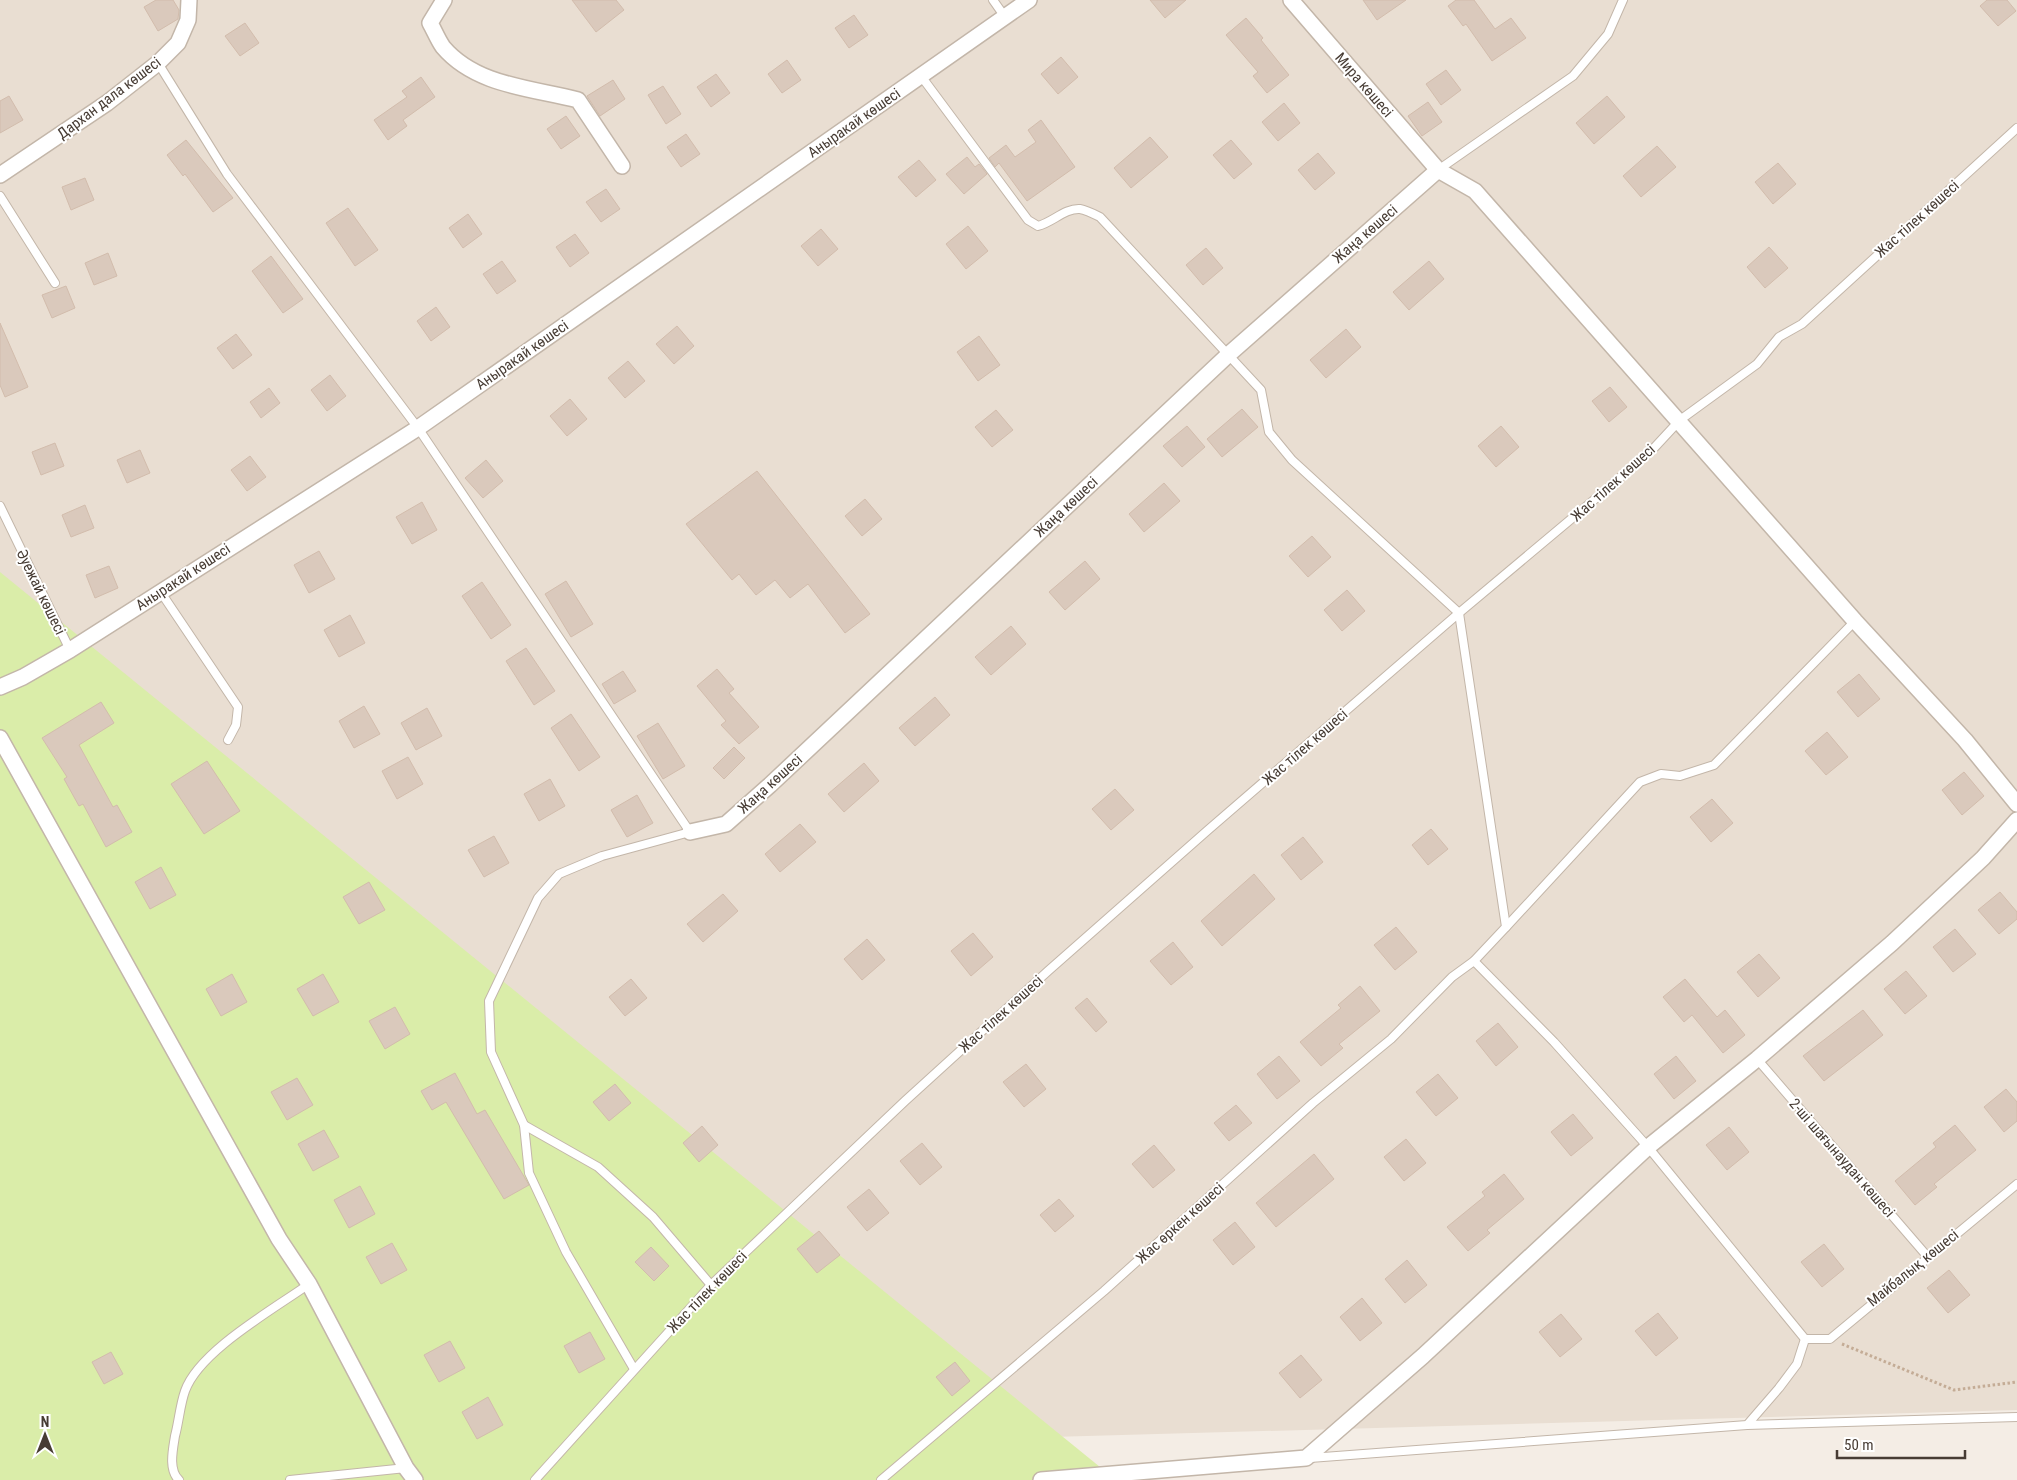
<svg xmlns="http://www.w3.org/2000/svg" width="2017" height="1480" viewBox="0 0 2017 1480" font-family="'Roboto Condensed',sans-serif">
<rect width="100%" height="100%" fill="#f4ede5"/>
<!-- residential -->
<polygon fill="#e9ded2" points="0,0 2017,0 2017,1410 160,1462 0,866"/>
<!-- green -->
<polygon fill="#daeda9" points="0,572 1116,1480 0,1480"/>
<!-- building -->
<g fill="#dac9bc" stroke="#d2bcac">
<polygon points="156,0 173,0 179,10 178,19 158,31 144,7"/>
<polygon points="572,0 616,0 624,10 596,32"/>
<polygon points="1150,0 1186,0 1165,18"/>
<polygon points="1363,0 1406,0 1377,20"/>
<polygon points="1456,0 1474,0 1495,29 1511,18 1526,38 1492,61 1466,24 1463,26 1448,6"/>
<polygon points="1987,0 2007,0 2016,11 1998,26 1980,6"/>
<polygon points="854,15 868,35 849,48 835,28"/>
<polygon points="1246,18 1263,38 1261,40 1289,75 1267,93 1253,76 1258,72 1226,35"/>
<polygon points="245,23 259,43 240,56 225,36"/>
<polygon points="1061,57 1078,77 1058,94 1041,74"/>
<polygon points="787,60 801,80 782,93 768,74"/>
<polygon points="1446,70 1461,90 1441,105 1426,84"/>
<polygon points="716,74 730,93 711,107 697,87"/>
<polygon points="421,77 435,97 403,120 407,126 388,140 374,120 407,97 402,91"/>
<polygon points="613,80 625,99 600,116 587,96"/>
<polygon points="663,86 681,114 666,124 648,95"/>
<polygon points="9,96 23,120 0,133 0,101"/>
<polygon points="1607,96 1625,117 1594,144 1576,123"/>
<polygon points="1428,102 1442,122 1422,136 1408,116"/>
<polygon points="1284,103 1300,123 1278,141 1262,122"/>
<polygon points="566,116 580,136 561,149 547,129"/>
<polygon points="1041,120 1075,167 1027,201 999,163 995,167 989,158 1006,145 1015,157 1036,142 1028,130"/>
<polygon points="686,134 700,154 681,167 667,147"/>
<polygon points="1150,137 1168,157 1131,188 1114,168"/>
<polygon points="186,140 233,198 213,212 185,174 183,176 167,155"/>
<polygon points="1231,140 1252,164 1234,179 1213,155"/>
<polygon points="1657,146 1676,167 1641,197 1623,176"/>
<polygon points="1318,153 1335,173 1315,190 1298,170"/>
<polygon points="967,157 975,167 979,164 987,174 964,194 946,174"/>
<polygon points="919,160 936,180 916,197 898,177"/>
<polygon points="1778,163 1796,184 1773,204 1755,182"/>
<polygon points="85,178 94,200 71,210 62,187"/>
<polygon points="606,189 620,209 601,222 586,202"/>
<polygon points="348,208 378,250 355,266 326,223"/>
<polygon points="468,214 482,234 463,248 449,228"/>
<polygon points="968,226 988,251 966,269 946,244"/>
<polygon points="821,229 838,249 818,266 801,246"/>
<polygon points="575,234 589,253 570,267 556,247"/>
<polygon points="1769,247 1788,268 1765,288 1747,267"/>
<polygon points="1206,248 1223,268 1203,285 1186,265"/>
<polygon points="108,253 117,276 94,285 85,263"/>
<polygon points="271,256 303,299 283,313 252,271"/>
<polygon points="502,261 516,281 497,294 483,274"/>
<polygon points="1429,261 1444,279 1409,310 1393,292"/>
<polygon points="66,286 75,308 52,318 42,295"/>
<polygon points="436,307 450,327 431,341 417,321"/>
<polygon points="0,323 28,387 5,397 0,385"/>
<polygon points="677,326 694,346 674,364 656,344"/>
<polygon points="1346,329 1361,347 1326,378 1310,360"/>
<polygon points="236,334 252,355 233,369 217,348"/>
<polygon points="979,336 1000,365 978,381 957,352"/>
<polygon points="628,361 645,381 625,398 608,378"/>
<polygon points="330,375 346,396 327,411 311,390"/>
<polygon points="1610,387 1627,407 1609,422 1592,401"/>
<polygon points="269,388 280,403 261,418 250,402"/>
<polygon points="570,399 587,419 567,436 550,416"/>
<polygon points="1242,409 1258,427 1222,457 1207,439"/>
<polygon points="996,410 1013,430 992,447 975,427"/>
<polygon points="1187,426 1205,447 1182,467 1163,446"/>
<polygon points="1501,426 1519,447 1496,467 1478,446"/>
<polygon points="55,443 64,466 41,475 32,452"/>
<polygon points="140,450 150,473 127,483 117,460"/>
<polygon points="250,456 266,477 247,491 231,470"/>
<polygon points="486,460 503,481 483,498 465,478"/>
<polygon points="757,471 870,614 845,633 808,584 790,598 775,580 756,595 739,574 732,580 686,524"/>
<polygon points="1164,483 1180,501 1144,532 1129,514"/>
<polygon points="865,499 882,519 862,536 845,516"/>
<polygon points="422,502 437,530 412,544 396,517"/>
<polygon points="85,505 94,528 71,537 62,515"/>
<polygon points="1312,536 1331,557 1308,577 1289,556"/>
<polygon points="319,551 335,579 309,593 294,565"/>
<polygon points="1085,561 1100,579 1065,610 1049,592"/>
<polygon points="109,566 118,588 95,598 86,575"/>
<polygon points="566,581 593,624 571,637 545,594"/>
<polygon points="482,582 511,625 491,639 462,596"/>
<polygon points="1347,590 1365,611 1342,631 1324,610"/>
<polygon points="350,615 365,643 339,657 324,630"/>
<polygon points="1011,626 1026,644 991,675 975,657"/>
<polygon points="526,648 555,691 534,705 506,661"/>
<polygon points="717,669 734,689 729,693 759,727 739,744 721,725 726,721 697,686"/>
<polygon points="623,671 636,691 614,704 602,684"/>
<polygon points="1859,674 1880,699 1858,717 1837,692"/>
<polygon points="935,697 950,715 915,746 899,728"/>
<polygon points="101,702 114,723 79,745 113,807 117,805 132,832 106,847 83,804 79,806 64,779 67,777 42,738"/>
<polygon points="364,706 380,734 354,748 339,721"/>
<polygon points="427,708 442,736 416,750 401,723"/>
<polygon points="571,714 600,757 579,771 551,728"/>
<polygon points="658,723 685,766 663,779 637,736"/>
<polygon points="1827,732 1848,757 1826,775 1805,751"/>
<polygon points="734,747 745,758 724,779 713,768"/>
<polygon points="408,757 423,784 397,799 382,771"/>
<polygon points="207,761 240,811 204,834 171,784"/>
<polygon points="864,763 879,781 844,812 828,794"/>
<polygon points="1964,772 1984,796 1962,815 1942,790"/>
<polygon points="550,779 565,806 539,821 524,794"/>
<polygon points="1115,789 1134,810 1111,830 1092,809"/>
<polygon points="637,795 653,823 627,837 611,810"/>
<polygon points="1712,799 1733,823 1711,842 1690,817"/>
<polygon points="800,824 816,842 780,872 765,854"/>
<polygon points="1431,829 1448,849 1428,865 1412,845"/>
<polygon points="494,836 509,863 484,877 468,850"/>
<polygon points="1303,837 1323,862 1301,880 1281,855"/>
<polygon points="161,867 176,895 150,909 135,882"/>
<polygon points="1254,874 1275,899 1222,946 1201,921"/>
<polygon points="369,882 385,910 359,924 343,897"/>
<polygon points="2000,892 2017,912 2017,919 1999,934 1978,910"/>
<polygon points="723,894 738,911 703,942 687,924"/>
<polygon points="1396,927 1417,952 1395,970 1374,945"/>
<polygon points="1955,929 1976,954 1953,972 1933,947"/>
<polygon points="973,933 993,957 971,976 951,951"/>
<polygon points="867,939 885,960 862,980 844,959"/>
<polygon points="1173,942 1193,967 1171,985 1150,961"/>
<polygon points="1759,954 1780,978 1758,997 1737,972"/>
<polygon points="1906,971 1927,996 1905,1014 1884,989"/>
<polygon points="232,974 247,1002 221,1016 206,989"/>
<polygon points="323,974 339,1002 313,1016 297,989"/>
<polygon points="631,979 647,998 625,1016 609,997"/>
<polygon points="1685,979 1717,1017 1725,1010 1745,1035 1723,1053 1692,1015 1684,1022 1663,997"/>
<polygon points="1360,986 1380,1011 1339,1044 1343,1048 1321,1066 1300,1042 1341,1008 1338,1005"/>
<polygon points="1087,998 1107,1022 1096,1032 1075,1008"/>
<polygon points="395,1007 410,1034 385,1049 369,1021"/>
<polygon points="1863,1010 1883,1035 1824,1081 1803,1056"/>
<polygon points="1498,1023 1518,1047 1496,1066 1476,1041"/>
<polygon points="1279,1056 1300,1081 1277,1099 1257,1074"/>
<polygon points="1676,1056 1696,1081 1674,1099 1654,1074"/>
<polygon points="1026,1064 1046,1089 1024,1107 1003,1082"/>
<polygon points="455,1073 477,1114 485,1110 529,1185 504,1199 446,1102 432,1110 421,1091"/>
<polygon points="1438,1074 1458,1098 1436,1116 1416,1092"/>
<polygon points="297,1078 313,1105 287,1120 271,1092"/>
<polygon points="615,1084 631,1103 609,1121 593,1102"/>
<polygon points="2006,1089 2017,1102 2017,1121 2004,1132 1984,1107"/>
<polygon points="1236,1105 1252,1123 1229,1141 1214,1123"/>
<polygon points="1573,1114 1593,1138 1571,1156 1551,1132"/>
<polygon points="1955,1125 1976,1150 1934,1184 1937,1187 1915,1205 1895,1181 1936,1147 1933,1143"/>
<polygon points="702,1126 718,1145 699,1162 683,1143"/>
<polygon points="1729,1127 1749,1152 1727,1170 1706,1145"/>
<polygon points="324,1130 339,1157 313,1171 298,1144"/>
<polygon points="1406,1139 1426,1163 1404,1181 1384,1157"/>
<polygon points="922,1143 942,1167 920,1185 900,1161"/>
<polygon points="1154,1145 1175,1170 1153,1188 1132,1164"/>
<polygon points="1314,1154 1334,1179 1276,1227 1256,1203"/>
<polygon points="1504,1174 1524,1199 1487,1230 1490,1233 1468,1251 1447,1227 1485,1196 1482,1192"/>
<polygon points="360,1186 375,1214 349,1228 334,1200"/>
<polygon points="869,1189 889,1213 867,1231 847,1207"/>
<polygon points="1059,1199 1074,1216 1055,1232 1040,1215"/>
<polygon points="1235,1222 1255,1247 1233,1265 1213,1240"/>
<polygon points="819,1231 840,1255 817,1273 797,1249"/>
<polygon points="392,1243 407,1270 381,1284 366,1257"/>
<polygon points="1824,1244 1844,1269 1822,1287 1801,1262"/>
<polygon points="651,1247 669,1266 654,1281 635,1262"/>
<polygon points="1407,1260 1427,1285 1405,1303 1385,1279"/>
<polygon points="1949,1270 1970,1295 1948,1313 1927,1288"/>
<polygon points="1362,1298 1382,1323 1360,1341 1340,1317"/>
<polygon points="1658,1313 1678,1338 1656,1356 1635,1331"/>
<polygon points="1561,1314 1582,1339 1560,1357 1539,1332"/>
<polygon points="590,1332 605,1359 579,1373 564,1346"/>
<polygon points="450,1341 465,1368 439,1382 424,1355"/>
<polygon points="111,1352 123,1374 104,1384 92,1362"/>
<polygon points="1301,1355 1322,1380 1300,1398 1279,1373"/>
<polygon points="955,1362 970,1381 952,1396 936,1377"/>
<polygon points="488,1397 503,1425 477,1439 462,1412"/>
</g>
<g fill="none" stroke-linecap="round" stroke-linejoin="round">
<defs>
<g id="service">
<polyline points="993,0 1005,17"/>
<polyline points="158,63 227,174 418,428 690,832 602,856 559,874 538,898 489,1001 491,1052 524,1125 529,1173 566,1252 634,1369"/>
<path d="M921 76 1028 220 1038 226C1053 222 1065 208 1080 209 1086 210 1094 214 1100 217L1261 390 1269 432 1292 460 1459 613 1506 927 1474 961 1554 1042 1648 1147 1805 1339"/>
<polyline points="1438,170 1573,76 1608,34 1623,0"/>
<polyline points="0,196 55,283"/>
<polyline points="0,506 70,650"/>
<polyline points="160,591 238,707 236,725 228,740"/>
<polyline points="1506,927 1640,782 1661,774 1680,776 1714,765 1855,621"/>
<polyline points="1757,1059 1927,1256"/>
<polyline points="524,1125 598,1167 653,1217 711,1285"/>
<polyline points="1805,1339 1830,1339 2017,1184"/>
<polyline points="1747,1425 2017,1417"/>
<polyline points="1310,1458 1747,1425 1779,1388 1797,1364 1805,1339"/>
<path d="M179 1480C168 1470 173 1449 175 1436 179 1421 180 1405 185 1391 199 1351 274 1309 309 1284"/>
<polyline points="290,1480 406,1468"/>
<polyline points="535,1480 711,1285 905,1101 1048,971 1208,830 1459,613 1601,494 1654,448 1680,420 1757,364 1779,337 1802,324 2017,128"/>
<polyline points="881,1480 1104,1291 1313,1103 1391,1039 1452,977 1474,961"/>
</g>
<g id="minor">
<path d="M444 0 430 23C434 30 438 40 443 47 476 86 532 88 578 100L622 166"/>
<polyline points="1291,0 1438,170 1475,191 1855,621 1965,740 2017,804"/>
<polyline points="0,175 107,103 158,63 178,43 188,20 189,0"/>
<polyline points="0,687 23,677 70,650 418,428 1029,0"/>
<polyline points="0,738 279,1239 309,1284 406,1468 415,1480"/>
<polyline points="690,832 726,824 770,785 1228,355 1438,170"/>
<polyline points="1041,1480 1306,1458 1423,1356 1648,1147 1757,1059 1892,943 1983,858 2017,820"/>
</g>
</defs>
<!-- service casing -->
<use href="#service" stroke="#c3b6a9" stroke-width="10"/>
<!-- minor casing -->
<use href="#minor" stroke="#c3b6a9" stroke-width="18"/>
<!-- path -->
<polyline stroke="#c4ac96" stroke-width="3" stroke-dasharray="2.5 2.5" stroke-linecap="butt" points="1842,1344 1954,1390 2017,1382"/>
<!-- service -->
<use href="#service" stroke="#fff" stroke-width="8"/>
<!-- minor -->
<use href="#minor" stroke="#fff" stroke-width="15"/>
</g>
<g text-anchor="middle" stroke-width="4" stroke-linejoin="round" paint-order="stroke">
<!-- street labels -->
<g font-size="15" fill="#473c34" stroke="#fff">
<text transform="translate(1364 85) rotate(49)" y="5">Мира көшесі</text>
<text transform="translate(109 98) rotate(-37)" y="5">Дархан дала көшесі</text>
<text transform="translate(854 123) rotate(-35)" y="5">Аныракай көшесі</text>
<text transform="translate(1917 219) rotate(-42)" y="5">Жас тілек көшесі</text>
<text transform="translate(1365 234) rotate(-41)" y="5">Жаңа көшесі</text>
<text transform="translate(522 355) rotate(-35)" y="5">Аныракай көшесі</text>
<text transform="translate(1613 483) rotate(-42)" y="5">Жас тілек көшесі</text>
<text transform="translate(1066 507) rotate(-43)" y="5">Жаңа көшесі</text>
<text transform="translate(183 577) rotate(-33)" y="5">Аныракай көшесі</text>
<text transform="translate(41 592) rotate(64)" y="5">Әуежай көшесі</text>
<text transform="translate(1305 747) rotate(-41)" y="5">Жас тілек көшесі</text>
<text transform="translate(770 784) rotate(-42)" y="5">Жаңа көшесі</text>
<text transform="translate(1001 1014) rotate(-42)" y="5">Жас тілек көшесі</text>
<text transform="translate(1842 1158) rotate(49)" y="5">2-ші шағынаудан көшесі</text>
<text transform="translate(1180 1223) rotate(-42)" y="5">Жас өркен көшесі</text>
<text transform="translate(1913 1268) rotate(-39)" y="5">Майбалық көшесі</text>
<text transform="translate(707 1292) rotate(-46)" y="5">Жас тілек көшесі</text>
</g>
</g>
<!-- north arrow -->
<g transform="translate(45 1435)" stroke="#ffffff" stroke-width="4" paint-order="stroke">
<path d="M0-4L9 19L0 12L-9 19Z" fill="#473c34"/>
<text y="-8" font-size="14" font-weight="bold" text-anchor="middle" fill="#473c34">N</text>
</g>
<!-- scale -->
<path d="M1837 1450v8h128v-8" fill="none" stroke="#473c34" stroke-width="2.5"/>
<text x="1844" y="1450" font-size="15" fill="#473c34" stroke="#ffffff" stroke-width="4" paint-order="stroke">50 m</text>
</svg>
